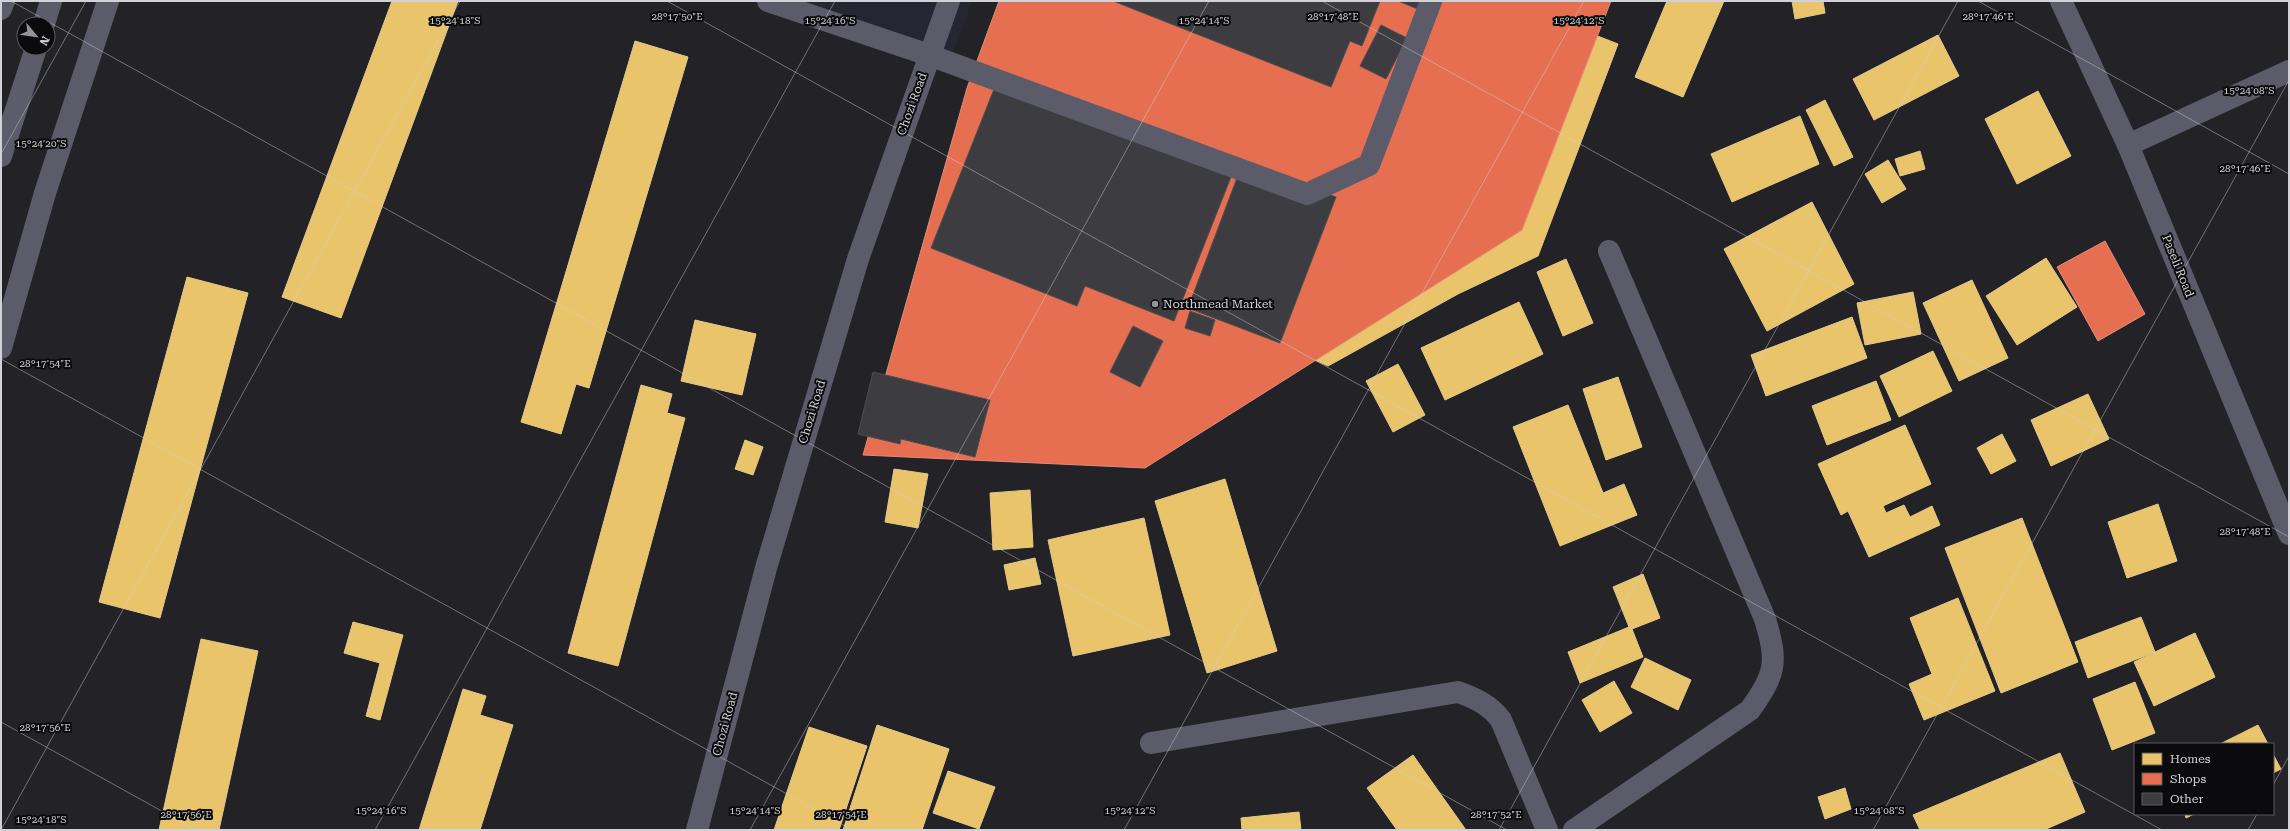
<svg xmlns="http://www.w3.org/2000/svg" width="2290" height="831" viewBox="0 0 2290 831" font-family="'Roboto Serif',serif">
<rect width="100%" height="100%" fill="#232327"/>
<!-- built -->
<polygon fill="#252631" points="792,1 972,1 952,57"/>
<!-- homes -->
<g fill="#e9c46a" stroke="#e2c88b">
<polygon points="392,1 458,1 341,318 282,297"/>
<polygon points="1489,1 1583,1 1572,26 1618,44 1538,256 1458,294 1328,366 1283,345 1349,182 1406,205"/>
<polygon points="1667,1 1724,1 1683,97 1635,77"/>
<polygon points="1792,1 1823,1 1825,13 1795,19"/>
<polygon points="1938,35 1959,76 1874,120 1853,79"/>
<polygon points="635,41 688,57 589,388 576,384 561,434 521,422"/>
<polygon points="2038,91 2071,156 2017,184 1985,119"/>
<polygon points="1825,100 1853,157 1834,166 1806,110"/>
<polygon points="1800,116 1819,164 1732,202 1711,154"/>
<polygon points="1920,151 1925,169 1900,176 1895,159"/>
<polygon points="1888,160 1906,189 1882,203 1865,174"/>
<polygon points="1812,202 1854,284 1767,331 1724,249"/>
<polygon points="2046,258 2077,307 2017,345 1986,296"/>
<polygon points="1566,259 1593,323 1563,336 1537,272"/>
<polygon points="187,277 248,293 160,618 99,602"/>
<polygon points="1972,280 2008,358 1959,381 1923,303"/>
<polygon points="1913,292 1921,334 1865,345 1857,303"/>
<polygon points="1519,302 1543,354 1445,400 1421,348"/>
<polygon points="1852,317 1867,358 1766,396 1751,355"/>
<polygon points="695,320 756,334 742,395 681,381"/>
<polygon points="905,332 996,356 987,388 896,364"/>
<polygon points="1933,351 1952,391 1899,417 1880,376"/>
<polygon points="1398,364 1425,415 1393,432 1366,381"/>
<polygon points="1618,377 1642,447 1606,460 1583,389"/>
<polygon points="1876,381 1891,420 1827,445 1812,406"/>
<polygon points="641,385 672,394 667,413 685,418 618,666 568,653"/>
<polygon points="2088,394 2109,439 2051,466 2031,420"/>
<polygon points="1568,405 1603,493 1624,484 1637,515 1560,546 1513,427"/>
<polygon points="1905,425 1931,484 1883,506 1886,513 1904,505 1910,517 1932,506 1940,525 1869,557 1848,511 1841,515 1818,464"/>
<polygon points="2002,434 2016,461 1991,474 1977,448"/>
<polygon points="745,440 763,447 753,475 735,469"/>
<polygon points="894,469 928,474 918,528 885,522"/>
<polygon points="1225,479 1277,651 1207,673 1155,501"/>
<polygon points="1030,490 1033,547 993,550 990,493"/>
<polygon points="2158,504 2177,561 2127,578 2108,522"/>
<polygon points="1144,518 1170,635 1073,656 1048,540"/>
<polygon points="2022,518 2078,662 2001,693 1945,548"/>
<polygon points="1035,558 1041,584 1009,590 1004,565"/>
<polygon points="1643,574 1660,618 1632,629 1643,657 1580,683 1568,652 1629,627 1613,587"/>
<polygon points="1958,598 1995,691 1924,720 1909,684 1932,674 1910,618"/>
<polygon points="2141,617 2155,652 2088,678 2075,642"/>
<polygon points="353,622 403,635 380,720 366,716 380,663 344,653"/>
<polygon points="2195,633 2215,677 2154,706 2134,662"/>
<polygon points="201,639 258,651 219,830 159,830"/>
<polygon points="1645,658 1691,680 1678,710 1631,687"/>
<polygon points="1614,681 1632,713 1600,732 1582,700"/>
<polygon points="2135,682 2155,733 2112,750 2093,699"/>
<polygon points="463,689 486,696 480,715 513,725 480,830 419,830"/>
<polygon points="877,725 949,749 922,830 843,830"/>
<polygon points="2258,725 2268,744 2220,744"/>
<polygon points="809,727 867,746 839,830 774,830"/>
<polygon points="2060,753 2085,812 2044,830 1920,830 1913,815"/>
<polygon points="2273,754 2281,769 2273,773"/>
<polygon points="1413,755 1466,830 1397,830 1367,788"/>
<polygon points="948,771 995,787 979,829 933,813"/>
<polygon points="1845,788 1851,809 1825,819 1818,797"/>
<polygon points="1299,812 1301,830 1242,830 1241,818"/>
<polygon points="2185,814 2194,814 2186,818"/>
</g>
<!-- shops -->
<g fill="#e76f51" stroke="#e08c79">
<polygon points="999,1 1611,1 1522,230 1145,468 863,455 967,88"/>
<polygon points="2105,241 2145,314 2098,341 2057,267"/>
</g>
<!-- building -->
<g fill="#3d3d41" stroke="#4e4e51">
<polygon points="1113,1 1380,1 1362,46 1350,41 1331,87"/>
<polygon points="1398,1 1429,1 1425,12"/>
<polygon points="1381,25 1407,38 1386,79 1360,66"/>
<polygon points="998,79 1233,172 1174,321 1085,286 1077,306 931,248"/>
<polygon points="1243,162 1336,197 1280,343 1188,308"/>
<polygon points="1190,311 1215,320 1210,336 1185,328"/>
<polygon points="1133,326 1163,341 1140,387 1110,372"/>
<polygon points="873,372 990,400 975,457 901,439 900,444 858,434"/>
</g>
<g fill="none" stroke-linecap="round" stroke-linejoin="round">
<!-- minor -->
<g stroke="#5c5b6a" stroke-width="22">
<polyline points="768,1 929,55 1307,194 1369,165 1431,1"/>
<polyline points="2061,1 2128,145 2289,534"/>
<polyline points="2128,145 2289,71"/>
<polyline points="1,348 45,193 108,1"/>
<path d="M1151 743 1458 692C1475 698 1490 705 1501 720L1547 830"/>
<polyline points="697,830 766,568 858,259 949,1"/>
<path d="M1574 830 1750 710C1776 673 1778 663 1765 619L1609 251"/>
</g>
<!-- major -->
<g stroke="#5c5c6a" stroke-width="22">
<polyline points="1,9 4,1"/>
<polyline points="44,24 51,1"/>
<polyline points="1,156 36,48"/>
</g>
</g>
<!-- ticks -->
<path fill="none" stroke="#d1d1d7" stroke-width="1" stroke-opacity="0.45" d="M11 1 1507 830M667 1 2162 830M1322 1 2289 537M1978 1 2289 174M1 154 86 1M1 359 852 830M1 722 196 830M2273 785 2289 756M1 830 460 1M375 830 835 1M750 830 1209 1M1124 830 1584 1M1499 830 1958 1M1873 830 2289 80M2248 830 2257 814"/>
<!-- markers -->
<circle fill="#949499" stroke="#0b0b0e" stroke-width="1.5" cx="1155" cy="304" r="4"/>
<g text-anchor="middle" stroke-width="4" stroke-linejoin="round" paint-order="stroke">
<!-- street labels -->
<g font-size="12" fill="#d1d1d7" stroke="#0b0b0e">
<text transform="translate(912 104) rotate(-70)" y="4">Chozi Road</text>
<text transform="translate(2178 266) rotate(68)" y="4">Paseli Road</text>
<text transform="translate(812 412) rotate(-73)" y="4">Chozi Road</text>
<text transform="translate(725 724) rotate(-75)" y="4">Chozi Road</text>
</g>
<!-- poi labels -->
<g font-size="12" fill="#d1d1d7" stroke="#0b0b0e" text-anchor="start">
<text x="1163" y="308">Northmead Market</text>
</g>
</g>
<g font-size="10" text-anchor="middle" fill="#d1d1d7" stroke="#0b0b0e" stroke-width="4" stroke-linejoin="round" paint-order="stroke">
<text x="677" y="20">28°17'50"E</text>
<text x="1333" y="20">28°17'48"E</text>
<text x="1988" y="20">28°17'46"E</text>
<text x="455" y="24">15°24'18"S</text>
<text x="830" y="24">15°24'16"S</text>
<text x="1204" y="24">15°24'14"S</text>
<text x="1579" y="24">15°24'12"S</text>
<text x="2249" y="94">15°24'08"S</text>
<text x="41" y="147">15°24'20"S</text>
<text x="2245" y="172">28°17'46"E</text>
<text x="45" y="367">28°17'54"E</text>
<text x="2245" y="535">28°17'48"E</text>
<text x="45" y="731">28°17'56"E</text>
<text x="381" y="814">15°24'16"S</text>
<text x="755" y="814">15°24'14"S</text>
<text x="1130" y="814">15°24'12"S</text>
<text x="1879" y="814">15°24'08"S</text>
<text x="186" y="818">28°17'56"E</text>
<text x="841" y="818">28°17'54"E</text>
<text x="1496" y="818">28°17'52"E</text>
<text x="41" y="823">15°24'18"S</text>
</g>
<!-- border -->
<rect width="2290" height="831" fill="none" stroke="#d1d1d7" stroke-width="4"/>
<!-- legend -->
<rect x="2134" y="743" width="140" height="72" fill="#0b0b0e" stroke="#5a5a5e"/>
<rect x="2142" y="753" width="20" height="12" fill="#e9c46a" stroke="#5a5a5e"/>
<text x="2170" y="763" font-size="12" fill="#d1d1d7">Homes</text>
<rect x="2142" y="773" width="20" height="12" fill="#e76f51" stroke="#5a5a5e"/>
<text x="2170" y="783" font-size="12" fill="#d1d1d7">Shops</text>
<rect x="2142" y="793" width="20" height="12" fill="#3d3d41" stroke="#5a5a5e"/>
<text x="2170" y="803" font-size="12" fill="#d1d1d7">Other</text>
<!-- north arrow -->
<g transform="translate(36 36) rotate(119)"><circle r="19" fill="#0b0b0e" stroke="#5a5a5e"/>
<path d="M0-3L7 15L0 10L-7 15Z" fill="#949499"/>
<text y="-6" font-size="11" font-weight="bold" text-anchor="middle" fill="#d1d1d7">N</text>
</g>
</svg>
